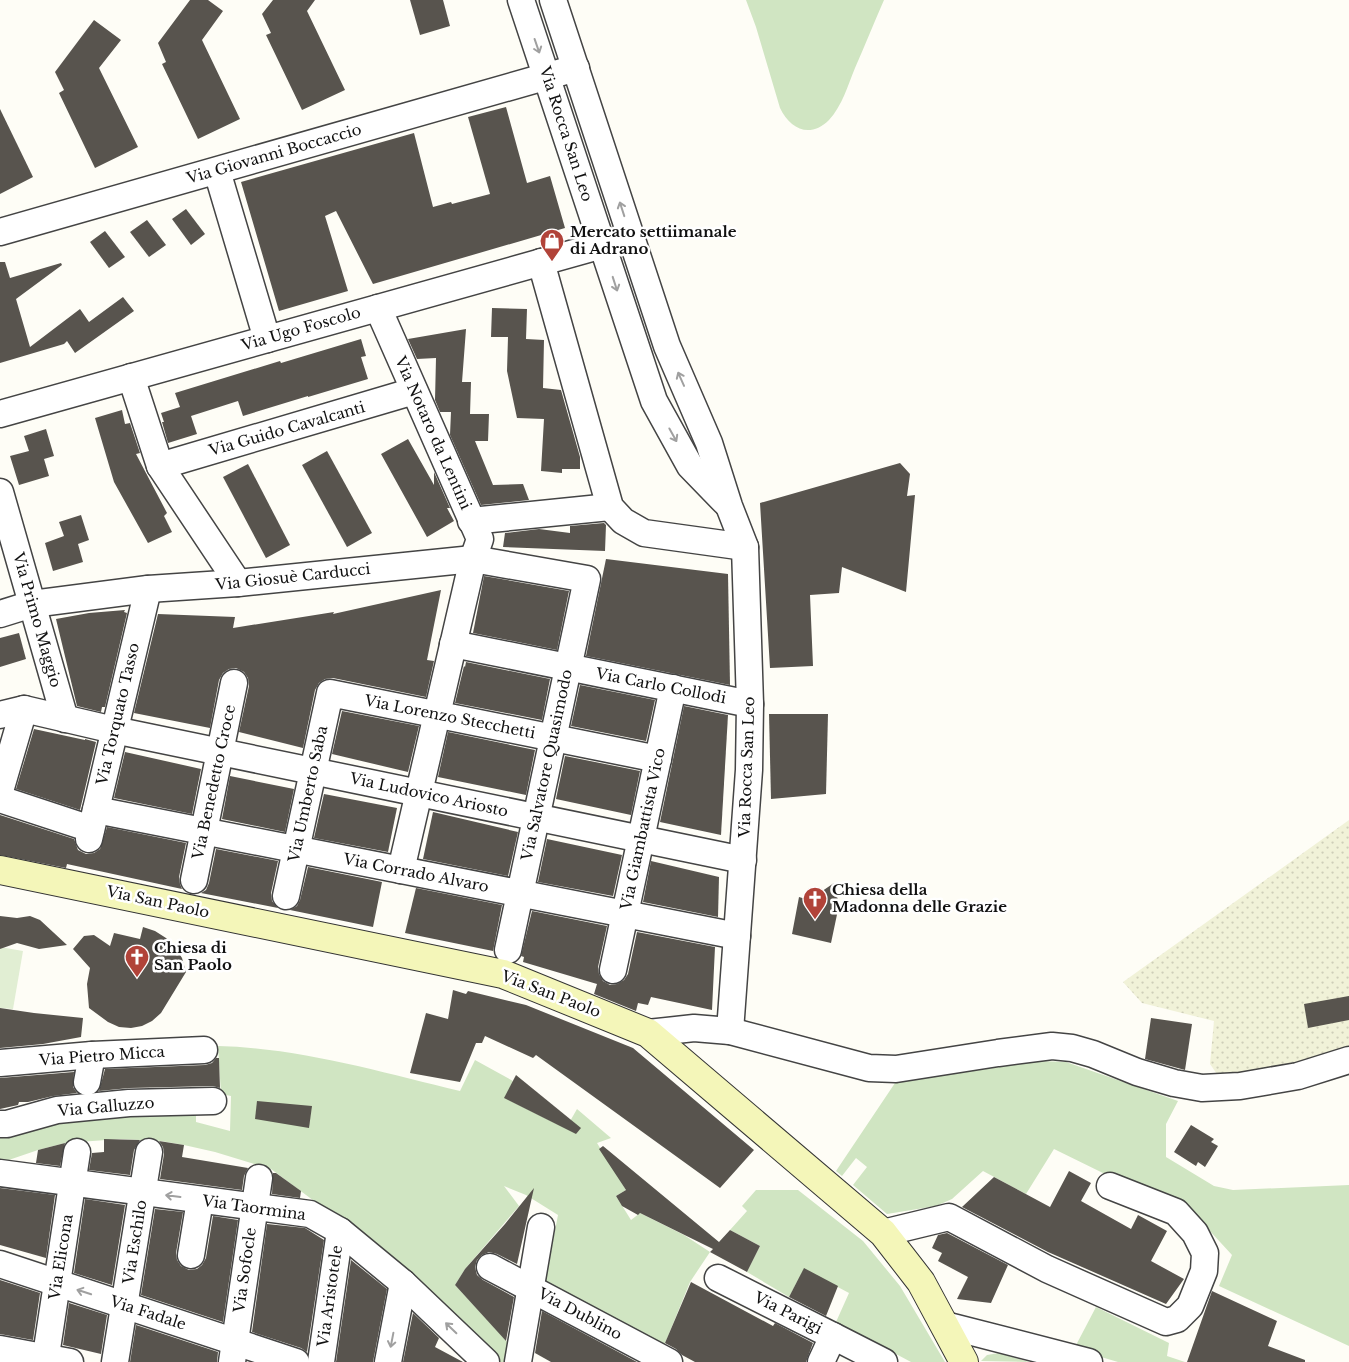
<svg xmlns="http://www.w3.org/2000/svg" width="1349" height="1362" viewBox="0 0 1349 1362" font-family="'Libre Baskerville',serif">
<defs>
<pattern id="farmland-dots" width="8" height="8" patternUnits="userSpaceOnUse" patternTransform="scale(1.25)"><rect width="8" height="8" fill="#f1f2d8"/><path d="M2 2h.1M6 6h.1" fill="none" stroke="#ceceb8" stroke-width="1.8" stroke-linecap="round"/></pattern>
</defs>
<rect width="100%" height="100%" fill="#fefdf6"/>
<!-- farmland -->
<polygon fill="url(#farmland-dots)" points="1349,820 1349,1048 1340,1053 1219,1077 1210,1064 1214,1021 1142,1003 1123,982"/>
<!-- grass -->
<g fill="#d0e5c2">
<path d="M746 0H884C874 23 865 45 855 68 848 85 842 106 829 120 810 139 790 129 780 108L756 27Z"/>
<path d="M218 1046C300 1048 381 1072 460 1091L475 1060 513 1081 505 1098 557 1124 569 1123 577 1109 611 1138 597 1143 626 1190 616 1196 631 1220 640 1213 684 1235 710 1252 690 1282 664 1346 545 1283 558 1215 526 1195 504 1186 519 1206 465 1269 455 1285 513 1348 507 1362H495L333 1215 271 1169 215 1152 184 1145 161 1141 120 1139 65 1143 38 1150 0 1163V1133L54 1117 196 1110V1122L230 1131 231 1096 221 1094Z"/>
<polygon points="1040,1061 1066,1062 1178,1101 1166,1124 1166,1157 1214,1186 1233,1190 1349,1185 1349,1346 1219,1286 1232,1255 1186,1205 1107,1175 1054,1149 1026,1194 983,1171 952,1199 936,1206 887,1214 853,1185 867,1167 856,1158 842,1176 836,1171 895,1083"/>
<polygon points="756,1190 798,1190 863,1241 900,1286 945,1362 911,1362 836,1322 849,1293 804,1269 789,1297 747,1272 760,1246 730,1230 747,1211 742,1206"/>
<polygon points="1096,1307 1169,1343 1167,1356 1185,1362 1118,1362 1074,1349"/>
<polygon points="999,1353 1029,1362 981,1361 987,1355"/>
</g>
<!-- pitch -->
<polygon fill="#e1eed3" points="0,947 23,951 13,1009 0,1008"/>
<!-- building -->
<g fill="#58544e">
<polygon points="190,0 208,0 223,11 202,40 240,119 198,139 162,64 166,62 158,43"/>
<polygon points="273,0 315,0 307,11 345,90 302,110 266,35 271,33 262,14"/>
<polygon points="410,0 443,0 450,26 420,35"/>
<polygon points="94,20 121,40 99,68 138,147 95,168 59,93 64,90 55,72"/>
<polygon points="506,107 527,183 550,176 565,228 373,284 336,211 325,216 348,291 279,311 241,182 414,133 433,207 451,202 452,204 490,194 468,117"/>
<polygon points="0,109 33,177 0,194"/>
<polygon points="186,209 205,234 191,245 172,219"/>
<polygon points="147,220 166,245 149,257 130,232"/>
<polygon points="105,231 125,257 109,268 90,242"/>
<polygon points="0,262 5,262 10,278 61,263 62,265 16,299 30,347 80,309 89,322 123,297 134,311 75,353 67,341 64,344 0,363"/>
<polygon points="492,308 527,309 526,339 544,340 543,388 561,390 580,457 580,469 562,469 562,473 541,471 544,419 517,418 507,371 508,337 491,337"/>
<polygon points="466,329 462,382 471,382 470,414 489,414 488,441 475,441 493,485 523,484 529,500 481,505 450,435 451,412 440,412 435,400 436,358 417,359 408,339"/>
<polygon points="361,339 366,356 361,357 368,379 308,397 308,396 243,416 238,401 191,416 197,434 168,443 162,422 164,422 161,413 180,407 175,393 280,361 281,363"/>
<polygon points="122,410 125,424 130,423 140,453 136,454 167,513 164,516 172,532 148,543 114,482 95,418"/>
<polygon points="46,429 54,456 44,459 49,476 19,485 10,456 29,451 24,436"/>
<polygon points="408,439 434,485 434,472 450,508 447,508 454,521 427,537 381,454"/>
<polygon points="327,451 372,533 347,547 302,465"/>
<polygon points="900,463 910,474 907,496 915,495 906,592 842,567 839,593 810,595 813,666 770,668 760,503"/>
<polygon points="248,464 290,545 266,558 223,477"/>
<polygon points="81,515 89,540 78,544 83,562 53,571 45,543 64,536 59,522"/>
<polygon points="604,523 606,525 605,551 503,547 505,533 539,529 570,533 570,526"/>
<polygon points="606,559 728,574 730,685 586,656"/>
<polygon points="484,576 569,591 557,650 473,633"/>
<polygon points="441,590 427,660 434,661 426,697 333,678 325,679 319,683 315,690 303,748 239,732 249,686 248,678 244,672 236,668 229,669 223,673 219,680 210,728 134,713 158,614 235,617 233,628 334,612 333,614"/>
<polygon points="125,610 124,612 127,613 105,707 102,707 101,712 77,706 56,619 89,613"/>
<polygon points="19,633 26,659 0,667 0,638"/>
<polygon points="466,662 550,679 542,720 455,703 464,666 465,667"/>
<polygon points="580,685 655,700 646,741 571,726"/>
<polygon points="684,706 728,715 721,835 660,822"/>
<polygon points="342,711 419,726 408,772 332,754"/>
<polygon points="769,714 828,714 826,794 771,799"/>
<polygon points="34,729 85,740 85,739 96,742 80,810 16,789"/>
<polygon points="448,732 535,750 526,795 438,777"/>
<polygon points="125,752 201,769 192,814 114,798"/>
<polygon points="565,756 640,771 631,815 556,799"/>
<polygon points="230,776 294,789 285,832 222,819"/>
<polygon points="324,794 397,808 388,852 314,838"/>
<polygon points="433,812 518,832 508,876 423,859"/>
<polygon points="0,815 74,839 78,850 86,854 94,853 100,849 107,827 186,843 179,877 180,884 182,889 67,864 66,868 0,855"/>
<polygon points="547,839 622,855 613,896 538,882"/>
<polygon points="216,849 278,861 271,893 272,901 278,908 201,893 206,890 209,883"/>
<polygon points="651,861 719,877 718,917 643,902"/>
<polygon points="308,867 382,882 373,927 290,910 297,906 300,900"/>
<polygon points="834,883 839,905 831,943 792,934 799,897 809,900"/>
<polygon points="416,888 502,905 493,951 405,933"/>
<polygon points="532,911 607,926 598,967 599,974 603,981 610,985 617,984 624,980 628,974 637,932 715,947 712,1010 651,997 648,1005 638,1003 636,1011 594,994 597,984 523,962 524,957 521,956"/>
<polygon points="0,916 17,918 30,916 40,920 67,945 39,949 17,943 0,949"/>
<polygon points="143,927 155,931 166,938 175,947 182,958 186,972 161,1013 152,1021 142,1026 131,1028 119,1027 108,1022 89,1008 87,984 90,968 73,949 84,936 94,935 110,946 114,933 140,939"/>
<polygon points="453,990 466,994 468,991 526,1005 633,1048 754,1150 720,1188 536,1055 533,1058 485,1036 482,1043 476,1043 460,1082 410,1073 426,1013 448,1019"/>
<polygon points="1349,996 1349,1020 1308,1028 1304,1004"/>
<polygon points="0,1008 34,1013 83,1018 81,1037 43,1044 0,1048"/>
<polygon points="1151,1018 1192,1024 1185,1070 1145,1059"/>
<polygon points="216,1058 219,1058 220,1088 213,1086 129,1088 99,1091 105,1069 205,1065 212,1063"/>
<polygon points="74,1072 73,1087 77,1093 53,1096 28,1102 19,1102 18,1105 0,1109 0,1078"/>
<polygon points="516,1075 581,1128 576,1134 504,1098"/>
<polygon points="257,1101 312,1106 309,1128 255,1119"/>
<polygon points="1191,1125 1214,1139 1211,1142 1218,1146 1205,1167 1198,1162 1196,1166 1174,1152"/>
<polygon points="104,1139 140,1140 134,1150 130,1175 89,1170 92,1153 104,1152"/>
<polygon points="159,1141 184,1145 182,1157 248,1168 244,1176 242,1190 160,1179 164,1154 163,1147"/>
<polygon points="65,1143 60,1166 36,1163 38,1150"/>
<polygon points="603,1146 719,1242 730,1230 760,1246 747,1272 710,1252 713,1249 640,1213 638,1215 622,1206 616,1196 626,1190 599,1149"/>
<polygon points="1069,1171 1091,1183 1081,1201 1131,1229 1138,1215 1167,1231 1151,1261 1184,1279 1166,1304 1048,1252 962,1207 994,1177 1050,1207"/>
<polygon points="273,1173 276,1173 301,1191 300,1198 272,1194"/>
<polygon points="0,1188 55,1195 46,1258 0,1245"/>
<polygon points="534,1188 517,1264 497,1254 489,1252 482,1255 477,1260 475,1267 477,1275 483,1280 514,1297 506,1341 455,1285 465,1269 505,1224"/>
<polygon points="85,1199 125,1205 112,1285 74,1273"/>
<polygon points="155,1209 183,1212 176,1253 177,1260 181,1266 189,1270 197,1269 202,1265 206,1258 213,1216 238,1220 223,1322 141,1295"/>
<polygon points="267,1224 305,1228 324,1240 307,1352 301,1348 252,1332"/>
<polygon points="947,1233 1008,1265 991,1303 957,1299 968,1277 938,1261 942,1253 932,1248 938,1235"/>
<polygon points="351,1260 387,1289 373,1362 336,1362"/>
<polygon points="804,1268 838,1286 826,1316 789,1297"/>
<polygon points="0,1280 40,1293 33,1340 0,1334"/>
<polygon points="691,1282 773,1326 775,1323 813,1343 806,1362 695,1362 682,1355 676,1349 665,1343"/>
<polygon points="1212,1291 1277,1321 1268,1346 1305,1360 1305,1362 1187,1362"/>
<polygon points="69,1303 107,1315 101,1354 63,1345"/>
<polygon points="542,1311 637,1362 551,1362 535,1353"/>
<polygon points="413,1313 439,1338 435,1347 463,1362 403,1362"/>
<polygon points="136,1325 218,1352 217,1362 130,1362"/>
</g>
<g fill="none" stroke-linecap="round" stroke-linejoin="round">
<defs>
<g id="street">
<polyline points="521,0 654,401 690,466 725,502"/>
<polyline points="553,0 667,346 709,443 729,506 745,547 750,704 749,770 730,1031"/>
<polyline points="217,171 267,339"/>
<polyline points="0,232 576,68"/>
<polyline points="541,262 610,507 623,521 644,533 745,547"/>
<polyline points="378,308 480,539 473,559 401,870"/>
<polyline points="131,377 160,466 238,583"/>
<polyline points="0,414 631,237"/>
<polyline points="160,466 414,391"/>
<polyline points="0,492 65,719"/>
<polyline points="471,521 610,507"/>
<polyline points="0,614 32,604 148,589 238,583 473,559 587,579 508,950"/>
<polyline points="453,644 750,704"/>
<polyline points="0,715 24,709 114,730 743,860"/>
<polyline points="0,791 24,709"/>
<polyline points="0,799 91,829"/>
<polyline points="96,810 737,936"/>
<polyline points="89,839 148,589"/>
<polyline points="194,880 234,683"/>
<polyline points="286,896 330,693 658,759"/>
<polyline points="613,970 673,688"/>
<polyline points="648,1033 694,1028 730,1031 869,1068 896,1069 998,1053 1052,1046 1072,1048 1093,1054 1137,1072 1174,1083 1202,1088 1240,1086 1298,1076 1349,1060"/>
<polyline points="0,1063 92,1055 204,1050"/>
<polyline points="87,1082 92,1055"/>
<polyline points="0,1124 7,1124 57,1110 129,1103 213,1101"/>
<polyline points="0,1173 310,1214 340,1231 403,1283 486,1362"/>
<polyline points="883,1233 949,1217 1047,1269 1166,1322 1177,1319 1190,1306 1204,1271 1205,1253 1195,1233 1176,1212 1110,1186"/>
<polyline points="191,1255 200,1200"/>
<polyline points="0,1264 296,1362"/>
<polyline points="490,1267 669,1362"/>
<polyline points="718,1278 833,1336 821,1362"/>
<polyline points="945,1325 1089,1362"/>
<polyline points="833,1336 884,1362"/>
<polyline points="0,1349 70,1362"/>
<polyline points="45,1362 77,1152"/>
<polyline points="115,1362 149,1152"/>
<polyline points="232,1362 259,1178"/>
<polyline points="321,1362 340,1231"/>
<polyline points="388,1362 403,1283"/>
<polyline points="518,1362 541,1227"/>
</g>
<polyline id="secondary" points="0,870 503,974 648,1033 883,1233 921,1282 964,1362"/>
</defs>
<!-- street casing -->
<use href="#street" stroke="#444" stroke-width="29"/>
<!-- secondary casing -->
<use href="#secondary" stroke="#333" stroke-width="30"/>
<!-- street -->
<use href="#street" stroke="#fff" stroke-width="26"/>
<!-- secondary -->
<use href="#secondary" stroke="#f4f6b9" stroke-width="28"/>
</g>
<!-- one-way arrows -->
<defs><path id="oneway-shaft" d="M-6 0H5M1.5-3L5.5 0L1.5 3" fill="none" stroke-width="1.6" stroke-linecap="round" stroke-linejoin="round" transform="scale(1.25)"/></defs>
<g stroke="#a0a0a0">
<use href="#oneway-shaft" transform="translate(537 46) rotate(71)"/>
<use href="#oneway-shaft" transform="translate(622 209) rotate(-108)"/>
<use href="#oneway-shaft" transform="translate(615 284) rotate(72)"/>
<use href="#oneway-shaft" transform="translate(681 379) rotate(-114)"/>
<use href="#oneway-shaft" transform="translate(673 435) rotate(61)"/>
<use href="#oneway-shaft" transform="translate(173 1196) rotate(-173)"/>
<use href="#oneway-shaft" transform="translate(84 1292) rotate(-162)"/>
<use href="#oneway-shaft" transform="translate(451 1328) rotate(-136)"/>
<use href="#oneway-shaft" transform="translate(392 1340) rotate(101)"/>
</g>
<!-- icons -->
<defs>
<symbol id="shop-pin" viewBox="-11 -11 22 30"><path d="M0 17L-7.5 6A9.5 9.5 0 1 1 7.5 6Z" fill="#b14339" stroke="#fff"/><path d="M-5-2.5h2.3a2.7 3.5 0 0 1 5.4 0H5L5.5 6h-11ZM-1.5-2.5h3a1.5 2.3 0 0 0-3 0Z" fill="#fff"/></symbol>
<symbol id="church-pin" viewBox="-11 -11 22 30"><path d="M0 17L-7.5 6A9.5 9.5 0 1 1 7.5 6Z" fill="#b14339" stroke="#fff"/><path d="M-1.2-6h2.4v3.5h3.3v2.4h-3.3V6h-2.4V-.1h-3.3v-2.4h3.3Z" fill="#fff"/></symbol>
</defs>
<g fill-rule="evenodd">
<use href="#shop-pin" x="538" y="227" width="28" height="38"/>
<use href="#church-pin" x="801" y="885" width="28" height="38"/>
<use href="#church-pin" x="123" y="943" width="28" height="38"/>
</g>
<g text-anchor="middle" stroke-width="5" stroke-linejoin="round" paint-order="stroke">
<!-- street labels -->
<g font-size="15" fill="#111" stroke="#fff">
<text transform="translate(566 134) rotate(72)" y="5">Via Rocca San Leo</text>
<text transform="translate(274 154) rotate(-16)" y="5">Via Giovanni Boccaccio</text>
<text transform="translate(301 329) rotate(-16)" y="5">Via Ugo Foscolo</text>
<text transform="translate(287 429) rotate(-16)" y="5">Via Guido Cavalcanti</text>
<text transform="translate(433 433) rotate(66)" y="5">Via Notaro da Lentini</text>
<text transform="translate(293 577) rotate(-6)" y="5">Via Giosuè Carducci</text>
<text transform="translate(37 620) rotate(74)" y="5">Via Primo Maggio</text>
<text transform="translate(661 686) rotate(11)" y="5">Via Carlo Collodi</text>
<text transform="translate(118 714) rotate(-77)" y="5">Via Torquato Tasso</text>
<text transform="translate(450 717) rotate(11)" y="5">Via Lorenzo Stecchetti</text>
<text transform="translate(547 765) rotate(-78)" y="5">Via Salvatore Quasimodo</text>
<text transform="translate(747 767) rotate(-88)" y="5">Via Rocca San Leo</text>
<text transform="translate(214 782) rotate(-78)" y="5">Via Benedetto Croce</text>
<text transform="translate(308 794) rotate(-78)" y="5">Via Umberto Saba</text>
<text transform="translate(429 795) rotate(12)" y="5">Via Ludovico Ariosto</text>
<text transform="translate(643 829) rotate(-78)" y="5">Via Giambattista Vico</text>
<text transform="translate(416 873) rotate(11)" y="5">Via Corrado Alvaro</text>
<text transform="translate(158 902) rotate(12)" y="5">Via San Paolo</text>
<text transform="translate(551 994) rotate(21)" y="5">Via San Paolo</text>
<text transform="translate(102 1056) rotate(-4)" y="5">Via Pietro Micca</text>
<text transform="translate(106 1107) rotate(-5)" y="5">Via Galluzzo</text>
<text transform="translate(254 1208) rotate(8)" y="5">Via Taormina</text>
<text transform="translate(135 1242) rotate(-81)" y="5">Via Eschilo</text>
<text transform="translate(61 1257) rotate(-81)" y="5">Via Elicona</text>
<text transform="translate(245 1270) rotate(-82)" y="5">Via Sofocle</text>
<text transform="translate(330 1296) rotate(-82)" y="5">Via Aristotele</text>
<text transform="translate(148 1313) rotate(18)" y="5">Via Fadale</text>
<text transform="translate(788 1313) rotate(27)" y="5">Via Parigi</text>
<text transform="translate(580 1314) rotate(28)" y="5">Via Dublino</text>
</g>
<!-- poi labels -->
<g font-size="15" font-weight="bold" fill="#111" stroke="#fff" text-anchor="start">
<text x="570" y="237">Mercato settiimanale<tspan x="570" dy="17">di Adrano</tspan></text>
<text x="832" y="895">Chiesa della<tspan x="832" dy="17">Madonna delle Grazie</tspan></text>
<text x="154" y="953">Chiesa di<tspan x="154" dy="17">San Paolo</tspan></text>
</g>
</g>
</svg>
